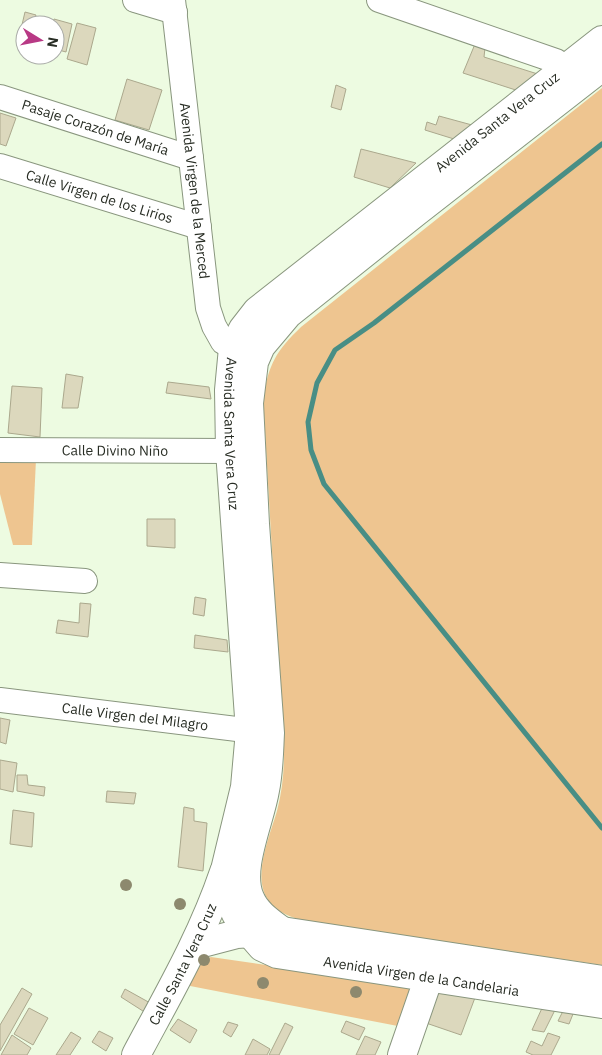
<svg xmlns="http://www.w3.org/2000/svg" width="602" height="1055" viewBox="0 0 602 1055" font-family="'IBM Plex Sans',sans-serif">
<rect width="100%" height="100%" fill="#edfbe1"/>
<!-- green -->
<g fill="#eec590">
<path d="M602 88V965L302 921C293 917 282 914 274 907 248 884 269 839 277 811 282 792 284 773 284 754L263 398C269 364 276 351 301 327Z"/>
<polygon points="36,459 32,545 13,545 0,494 0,460"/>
<polygon points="211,957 417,987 403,1027 185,985 197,963"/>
</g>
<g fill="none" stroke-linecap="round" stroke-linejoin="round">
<!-- stream -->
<polyline stroke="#488e85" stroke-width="5" points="602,144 374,323 335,350 317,383 308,422 311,450 324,484 602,828"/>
</g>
<!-- building -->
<g fill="#dcd8bd" stroke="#aba88d">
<polygon points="25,12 36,15 33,25 25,25 25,49 17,46"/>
<polygon points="54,19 72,24 66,52 55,49 55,25 52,25"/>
<polygon points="77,23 96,28 87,65 67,59"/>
<polygon points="475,44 485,48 484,57 544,76 525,93 463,73"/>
<polygon points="127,79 162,90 149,130 115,120"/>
<polygon points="336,85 346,89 341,110 331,107"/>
<polygon points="0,113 16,118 6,146 0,144"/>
<polygon points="439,116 472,125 454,139 425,130 427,122 436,125"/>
<polygon points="361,149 416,163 390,188 354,177"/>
<polygon points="66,374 83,377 78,408 62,408"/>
<polygon points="168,382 209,387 211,399 166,393"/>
<polygon points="12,386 42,388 40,437 8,433"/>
<polygon points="147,519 175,519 175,548 147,546"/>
<polygon points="195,597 206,599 204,616 193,614"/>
<polygon points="80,603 91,604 88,637 56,633 58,620 79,623"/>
<polygon points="195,635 227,640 228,652 194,648"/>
<polygon points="0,718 10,720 6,744 0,742"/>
<polygon points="0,760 17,763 13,792 0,789"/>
<polygon points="17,775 27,775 28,785 45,787 44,796 17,791"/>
<polygon points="107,791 136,793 134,804 106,802"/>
<polygon points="184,807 194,809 194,821 207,823 203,871 178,867"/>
<polygon points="13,810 34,813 32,847 10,844"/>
<polygon points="22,988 32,994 0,1051 0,1025"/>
<polygon points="438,988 476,995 461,1035 426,1023"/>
<polygon points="125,989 152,1004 146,1013 121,997"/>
<polygon points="543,1006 556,1008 544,1032 532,1030"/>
<polygon points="565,1007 575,1009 569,1024 558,1021"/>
<polygon points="29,1008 48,1018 33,1045 14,1034"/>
<polygon points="178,1019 197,1030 190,1043 170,1030"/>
<polygon points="346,1021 365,1028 359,1040 341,1032"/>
<polygon points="228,1022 238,1025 231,1037 223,1032"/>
<polygon points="285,1023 293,1027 279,1055 269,1055"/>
<polygon points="99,1031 113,1038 106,1051 92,1042"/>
<polygon points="71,1032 81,1038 70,1055 56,1055"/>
<polygon points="548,1033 560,1037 551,1055 533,1055 526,1052 531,1041 542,1046"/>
<polygon points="12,1035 31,1048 27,1055 1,1055"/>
<polygon points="365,1036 381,1042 375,1055 356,1055"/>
<polygon points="253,1039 270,1049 267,1055 245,1055"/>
</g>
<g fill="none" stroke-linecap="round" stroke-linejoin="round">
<defs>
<g id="minor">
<polyline points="135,0 175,12"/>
<path id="s1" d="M173 0 208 308 214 326 223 342 249 353"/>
<polyline points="379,0 556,61 567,68"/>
<path id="s2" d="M0 97 191 158"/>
<path id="s3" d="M0 166 199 227"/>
<path id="s4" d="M0 450 230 451"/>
<polyline points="0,575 85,581"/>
<path id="s5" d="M0 700 269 733"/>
</g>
<g id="major">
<path id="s6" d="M602 40 257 311 243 329 233 348 229 390 230 451 250 731 245 787 225 870 228 896 236 914 249 932 262 947 277 954 602 1004"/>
<path d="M282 931C270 922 256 913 250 898 237 869 260 821 265 790 269 771 269 752 270 733L255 524 249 403 254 362 261 346 288 314 416 212 602 67"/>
<polyline points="195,945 237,934 282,931 602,980"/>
<path id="s7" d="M136 1055C168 995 202 937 224 872"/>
<polyline points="402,1055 429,977 432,960"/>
</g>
</defs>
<!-- minor casing -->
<use href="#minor" stroke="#89967e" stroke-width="26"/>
<!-- major casing -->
<use href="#major" stroke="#89967e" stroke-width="30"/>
<!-- minor -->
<use href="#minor" stroke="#fff" stroke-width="24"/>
<!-- major -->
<use href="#major" stroke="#fff" stroke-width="28"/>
</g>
<!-- trees -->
<g fill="#8d896e">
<circle cx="126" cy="885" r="6"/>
<circle cx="180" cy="904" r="6"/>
<circle cx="204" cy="960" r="6"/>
<circle cx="263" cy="983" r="6"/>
<circle cx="356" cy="992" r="6"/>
</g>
<g text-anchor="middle" stroke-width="4.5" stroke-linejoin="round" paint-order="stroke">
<!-- street labels -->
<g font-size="14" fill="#282d24" stroke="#fff">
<text transform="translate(497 122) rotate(-38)" y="5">Avenida Santa Vera Cruz</text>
<text dy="5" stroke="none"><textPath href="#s2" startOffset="100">Pasaje Corazón de María</textPath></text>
<text dy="5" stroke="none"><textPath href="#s1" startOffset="192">Avenida Virgen de la Merced</textPath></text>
<text dy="5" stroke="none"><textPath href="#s3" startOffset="104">Calle Virgen de los Lirios</textPath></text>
<text dy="5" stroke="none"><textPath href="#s6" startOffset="569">Avenida Santa Vera Cruz</textPath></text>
<text dy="5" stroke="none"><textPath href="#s4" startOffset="115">Calle Divino Niño</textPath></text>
<text dy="5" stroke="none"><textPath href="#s5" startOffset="136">Calle Virgen del Milagro</textPath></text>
<text dy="5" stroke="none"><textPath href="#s7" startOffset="102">Calle Santa Vera Cruz</textPath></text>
<text dy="5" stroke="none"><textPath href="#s6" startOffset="1259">Avenida Virgen de la Candelaria</textPath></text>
</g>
</g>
<!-- north arrow -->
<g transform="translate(40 40) rotate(100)"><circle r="24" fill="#ffffff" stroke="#a9aba7"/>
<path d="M0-4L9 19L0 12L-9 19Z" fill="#b83985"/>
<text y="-8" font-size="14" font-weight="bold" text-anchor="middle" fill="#282d24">N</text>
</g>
</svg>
